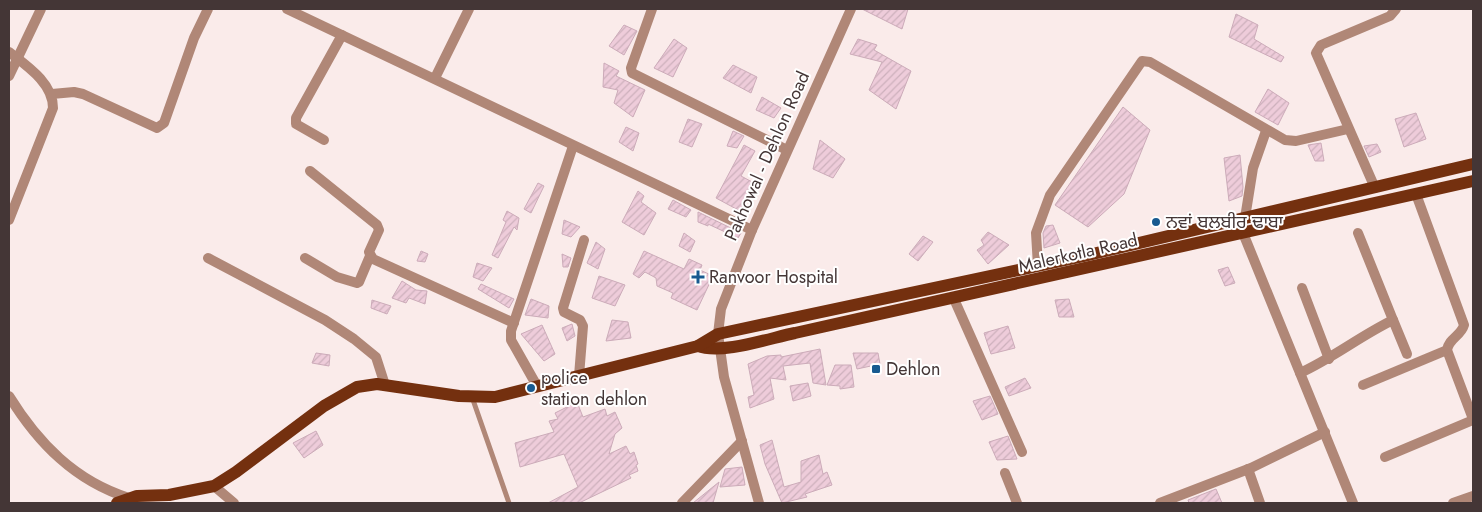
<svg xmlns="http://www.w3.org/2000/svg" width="1482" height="512" viewBox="0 0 1482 512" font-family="Jost,'Noto Sans Gurmukhi',sans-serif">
<defs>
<pattern id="building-hatch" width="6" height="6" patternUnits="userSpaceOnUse" patternTransform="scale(1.25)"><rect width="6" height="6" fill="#eeccda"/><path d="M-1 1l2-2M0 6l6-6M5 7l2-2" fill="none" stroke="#cdb0bc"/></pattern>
</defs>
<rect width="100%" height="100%" fill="#faebea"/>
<!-- building -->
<g fill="url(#building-hatch)" stroke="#ccabb9">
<polygon points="862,9 908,9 902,29"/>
<polygon points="1236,14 1258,25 1254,39 1284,57 1281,62 1229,37"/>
<polygon points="624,25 637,31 624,55 609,46"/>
<polygon points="674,39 687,48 673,77 654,68"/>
<polygon points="858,39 877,45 874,50 911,71 896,109 869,90 882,62 850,54"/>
<polygon points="604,63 619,71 616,76 645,90 633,117 614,103 618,90 603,87"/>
<polygon points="733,65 757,77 751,93 723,78"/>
<polygon points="1268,89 1289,103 1278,125 1255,112"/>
<polygon points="762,97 781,108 774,118 756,110"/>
<polygon points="1123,107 1150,130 1124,194 1088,227 1055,205"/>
<polygon points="1416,113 1426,139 1404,147 1395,119"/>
<polygon points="688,119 702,124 692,147 679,142"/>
<polygon points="626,127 639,133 633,151 619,142"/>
<polygon points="733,131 744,136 737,148 727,146"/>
<polygon points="820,140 845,159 833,178 813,169"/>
<polygon points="1321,143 1324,161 1315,161 1308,145"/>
<polygon points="1377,144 1381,152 1369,157 1364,146"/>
<polygon points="744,145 755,151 741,176 754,183 740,211 716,198"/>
<polygon points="1240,155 1243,187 1242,196 1229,201 1224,158"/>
<polygon points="538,183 544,186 531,213 524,209"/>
<polygon points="638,191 644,196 641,202 656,213 644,235 622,222"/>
<polygon points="673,200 691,210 686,217 668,209"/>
<polygon points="507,211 519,218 517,230 514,227 498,258 492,255 506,222 503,220"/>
<polygon points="698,212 741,233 738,238 708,224 708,226 698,222"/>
<polygon points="564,220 580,227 571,237 562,234"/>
<polygon points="1053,225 1060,243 1044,248 1043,233 1046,226"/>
<polygon points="988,232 1009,245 988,264 977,250 984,245 981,240"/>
<polygon points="684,233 695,241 690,252 679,246"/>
<polygon points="923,236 933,242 918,261 909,254"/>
<polygon points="596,242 605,249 598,269 587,263"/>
<polygon points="421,251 428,254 425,262 417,261"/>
<polygon points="644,251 684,269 689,259 702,265 700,270 713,276 697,310 671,298 673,293 657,286 656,278 645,272 639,278 633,274"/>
<polygon points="562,254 571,258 568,267 563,267"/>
<polygon points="477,263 492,268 483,281 473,277"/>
<polygon points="1228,267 1235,283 1225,286 1218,270"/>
<polygon points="599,276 625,285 615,306 592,298"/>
<polygon points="402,281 416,290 427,291 425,304 409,298 406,303 392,298"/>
<polygon points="481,284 514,299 509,308 478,289"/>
<polygon points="531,299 549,306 548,318 525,315"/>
<polygon points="1069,299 1074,317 1059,317 1055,300"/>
<polygon points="372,300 391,306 387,314 371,308"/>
<polygon points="612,320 628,322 631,338 606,341"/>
<polygon points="572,324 575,336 567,341 562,328"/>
<polygon points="542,325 555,354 544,361 521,334"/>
<polygon points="1008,326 1015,348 991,354 984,333"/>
<polygon points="820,349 826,385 813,383 810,363 783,366 786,380 770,378 774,399 750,408 748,397 754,395 748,364 767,356 781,355 781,357"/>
<polygon points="316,353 330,355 329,366 312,363"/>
<polygon points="853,353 878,353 880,364 857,369"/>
<polygon points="835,365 851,365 854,387 840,389 840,386 827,385"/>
<polygon points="1025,378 1031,388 1009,396 1005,387"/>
<polygon points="808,383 811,396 793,401 790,386"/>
<polygon points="990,396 998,414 982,420 973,401"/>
<polygon points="577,402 583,417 605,409 607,416 615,412 622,428 615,434 609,454 626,446 630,454 634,452 638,464 636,465 638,471 629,475 631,478 579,503 548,503 578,487 564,454 520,467 515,443 554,432 549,421 558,419 555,413"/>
<polygon points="316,431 323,445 304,458 293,443"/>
<polygon points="1008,436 1017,459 997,460 989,442"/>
<polygon points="772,440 784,487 801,482 801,461 819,455 823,474 827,472 832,485 805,494 807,497 782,503 765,464 760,445"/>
<polygon points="742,467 745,485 720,487 725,469"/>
<polygon points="719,482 713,503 693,503"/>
<polygon points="1216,489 1222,503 1189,503 1188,500"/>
</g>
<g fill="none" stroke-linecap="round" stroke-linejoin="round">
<!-- service -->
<polyline stroke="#b08777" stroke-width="5" points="472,397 509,503"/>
<!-- minor -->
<g stroke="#b08777" stroke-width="10">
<polyline points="287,9 752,230"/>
<polyline points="652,9 631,68 632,73 787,150"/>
<polyline points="9,76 41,9"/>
<polyline points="435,78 469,9"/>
<polyline points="52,94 74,92 83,94 157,128 164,123 194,38 208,9"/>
<polyline points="324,140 296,124 296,118 342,35"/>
<polyline points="310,171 377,225 379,230 369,252 373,259 514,323"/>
<polyline points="1375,188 1316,53 1321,45 1390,16 1396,9"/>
<path d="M1416 194 1464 325C1461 336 1449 338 1447 350L1473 419"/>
<polyline points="1245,218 1253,168 1266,131"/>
<polyline points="1243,233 1353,503"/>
<polyline points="1358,233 1393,320"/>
<polyline points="208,258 325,320 354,339 376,357 385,385"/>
<polyline points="305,258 337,277 357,283 359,282 370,256"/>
<polyline points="1038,266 1036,233 1050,195 1142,61 1150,62 1285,140 1296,141 1348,129"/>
<polyline points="1302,288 1329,359"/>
<polyline points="954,299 1022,452"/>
<path d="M1300 373C1333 358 1360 336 1393 320L1407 354"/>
<polyline points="579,376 583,326 580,320 564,312 563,308 584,240"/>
<polyline points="1363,385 1447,350"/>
<polyline points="537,386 511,340 511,331 573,146"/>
<polyline points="1385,457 1473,420"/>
<polyline points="1248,469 1260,503"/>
<polyline points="1005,473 1017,503"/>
<polyline points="682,503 742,441"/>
<polyline points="1160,503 1251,468 1325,432"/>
<polyline points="1453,503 1473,496"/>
</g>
<!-- tertiary -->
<g stroke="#b08777" stroke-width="10">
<path d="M9 52C27 66 53 83 53 108L9 220"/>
<path d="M9 396C38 443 75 481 129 498"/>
<polyline points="214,486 234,503"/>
<polyline points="759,503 724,377 718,334 721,309 752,230 851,9"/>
</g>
<!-- primary -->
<g stroke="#74300f" stroke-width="12">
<path d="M698 346C721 355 770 338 795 333L1473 181"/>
<polyline points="117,503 137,496 169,495 214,486 236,472 324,406 357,387 377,384 459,396 495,397 698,346 718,334 1084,256 1473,164"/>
</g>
</g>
<!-- markers -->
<g fill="#185a90" stroke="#fff" stroke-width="2">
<circle cx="1156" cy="222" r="5"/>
<path d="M695.5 269.5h5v5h5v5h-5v5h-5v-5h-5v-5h5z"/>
<rect x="871" y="364" width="10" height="10" rx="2.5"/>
<circle cx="531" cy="388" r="5"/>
</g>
<g text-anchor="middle" stroke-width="4" stroke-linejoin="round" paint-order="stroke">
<!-- street labels -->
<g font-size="18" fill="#443636" stroke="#fff">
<text transform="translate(767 156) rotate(-66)" y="6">Pakhowal - Dehlon Road</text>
<text transform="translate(1078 253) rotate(-13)" y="6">Malerkotla Road</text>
</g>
<!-- poi labels -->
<g font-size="18" fill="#443636" stroke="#fff" text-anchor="start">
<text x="1166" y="228">ਨਵਾਂ ਬਲਬੀਰ ਢਾਬਾ</text>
<text x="709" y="283">Ranvoor Hospital</text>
<text x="886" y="375">Dehlon</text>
<text x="541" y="384">police<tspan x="541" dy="21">station dehlon</tspan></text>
</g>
</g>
<!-- border -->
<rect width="1482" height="512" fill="none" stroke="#443636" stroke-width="20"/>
</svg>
